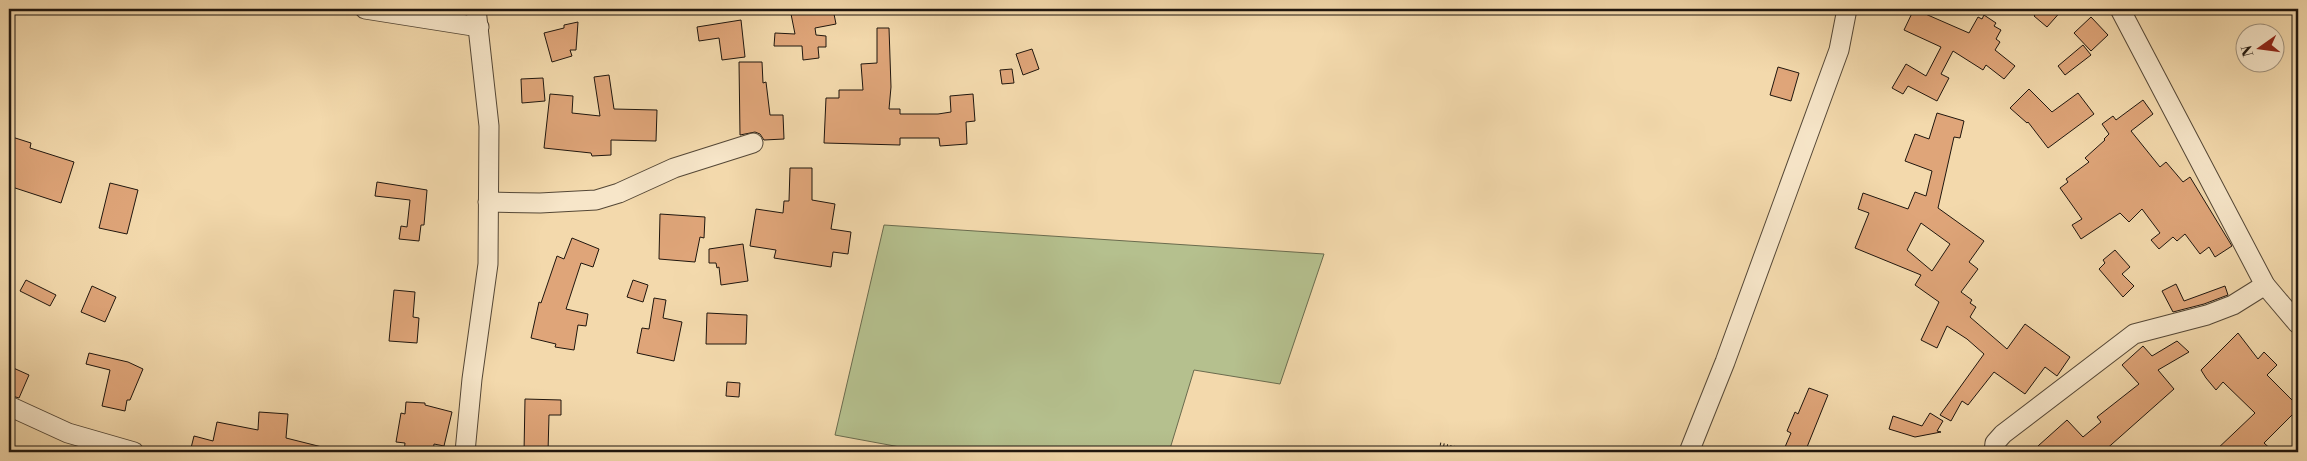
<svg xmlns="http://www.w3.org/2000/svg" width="2307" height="461" viewBox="0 0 2307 461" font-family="'Libre Bodoni',serif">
<rect width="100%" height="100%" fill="#f3d9ac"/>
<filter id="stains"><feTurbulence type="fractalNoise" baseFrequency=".004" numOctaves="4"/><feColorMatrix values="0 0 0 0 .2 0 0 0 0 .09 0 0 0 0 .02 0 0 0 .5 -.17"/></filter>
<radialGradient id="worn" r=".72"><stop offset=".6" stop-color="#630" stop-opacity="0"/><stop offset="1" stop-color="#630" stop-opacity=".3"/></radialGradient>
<!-- green -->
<polygon fill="#b5c08e" stroke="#6a6b4e" points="884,225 1324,254 1280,384 1194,370 1169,452 927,452 835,435"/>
<!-- building -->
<g fill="#dfa579" stroke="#1f160e" fill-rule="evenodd">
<polygon points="790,9 833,9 836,24 815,28 816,35 826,36 826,47 818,47 819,58 803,60 802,46 774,46 775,33 795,34"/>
<polygon points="1914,9 1969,33 1978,17 1982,19 1984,15 1996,23 1994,26 2001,30 1996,39 2000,42 1995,50 2015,66 2004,79 1986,65 1983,70 1953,51 1941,74 1949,78 1937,101 1908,86 1903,94 1892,88 1906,64 1926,76 1941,47 1904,30"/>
<polygon points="2040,9 2063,9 2047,27 2034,16"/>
<polygon points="2091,17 2108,35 2091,51 2074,33"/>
<polygon points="741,20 745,57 722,60 719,38 699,41 697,27"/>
<polygon points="578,22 576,50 570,50 572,56 552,62 544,33 564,28 564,25"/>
<polygon points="877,28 889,28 891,87 889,109 900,109 900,114 938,114 951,112 950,96 973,94 975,121 966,122 967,144 940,146 939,138 900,138 900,145 824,143 826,98 839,98 839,90 863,90 861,64 877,63"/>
<polygon points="2083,45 2091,55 2065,75 2058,66"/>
<polygon points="1032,49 1039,69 1023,75 1016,54"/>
<polygon points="739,62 762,62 763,83 766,82 770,115 783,115 784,139 764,140 760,134 755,132 740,135"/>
<polygon points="1778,67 1799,73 1791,101 1770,95"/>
<polygon points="1012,69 1014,83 1002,84 1000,70"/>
<polygon points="609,75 614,109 657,110 656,141 611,140 611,155 592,156 591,153 544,148 550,94 573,96 572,113 600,116 594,77"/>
<polygon points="543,78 545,101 522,103 521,79"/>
<polygon points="2029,89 2052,112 2078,93 2094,114 2048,148 2028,122 2027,123 2010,108"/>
<polygon points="2143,100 2153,114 2131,131 2160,167 2166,162 2183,182 2190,177 2232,246 2215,257 2209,247 2200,254 2185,234 2177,241 2173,237 2159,249 2151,240 2160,233 2142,209 2129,222 2120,213 2081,239 2072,225 2082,219 2060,188 2068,182 2066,179 2089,162 2085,158 2105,140 2104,139 2109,134 2102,124 2113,116 2116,120"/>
<path d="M1937 113 1964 121 1960 138 1954 137 1938 208 1984 241 1969 262 1978 269 1961 292 1972 300 1970 303 1976 307 1970 317 2007 349 2025 324 2070 357 2057 376 2045 367 2025 394 1994 372 1968 405 1962 401 1951 421 1940 415 1984 354 1967 339 1947 326 1937 348 1921 340 1939 302 1915 285 1921 275 1855 248 1869 213 1858 209 1863 193 1908 209 1915 192 1926 196 1932 171 1905 161 1915 134 1929 139ZM1921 223 1950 244 1932 271 1907 250Z"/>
<polygon points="9,136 31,143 30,148 74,162 61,203 9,186"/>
<polygon points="790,168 812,168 812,200 835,204 831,229 851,232 848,254 833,252 831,267 774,258 776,250 750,246 756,209 783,213 784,201 789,201"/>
<polygon points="377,182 427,190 424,225 421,225 419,241 399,239 401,226 407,227 410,200 375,196"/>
<polygon points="110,183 138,190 127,234 99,228"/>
<polygon points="660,214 705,217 704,238 700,237 695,262 659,259"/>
<polygon points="572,238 599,249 593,267 581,263 566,309 588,314 586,326 578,325 574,350 555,347 556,344 531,338 539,302 541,303 557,256 564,259"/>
<polygon points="743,244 748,281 721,285 719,267 717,268 716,263 709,263 709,249"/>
<polygon points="2115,250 2130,267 2122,274 2134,286 2123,297 2099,269 2105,263 2103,260"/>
<polygon points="26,280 56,295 50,306 20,291"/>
<polygon points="633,280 648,285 643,302 627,297"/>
<polygon points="2176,284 2184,301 2225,286 2228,295 2204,304 2173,312 2162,291"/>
<polygon points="92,286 116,297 105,322 81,312"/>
<polygon points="394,290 415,292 413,317 419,318 417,343 389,341"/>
<polygon points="654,298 666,300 663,318 682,322 674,361 637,353 642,328 649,329"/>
<polygon points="707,313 747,315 746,344 706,344"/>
<polygon points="2238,333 2258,359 2264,352 2277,365 2267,375 2298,406 2298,409 2264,443 2274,452 2214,452 2255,413 2223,382 2216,390 2206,378 2201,370"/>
<polygon points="2177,341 2189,352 2158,370 2174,389 2103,452 2044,452 2038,446 2067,420 2083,437 2101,422 2097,417 2139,384 2122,365 2143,346 2152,356"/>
<polygon points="89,353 128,362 143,369 130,400 127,400 125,411 102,406 110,370 86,364"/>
<polygon points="9,366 29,375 19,398 9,395"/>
<polygon points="727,382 740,383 739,397 726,396"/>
<polygon points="1809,388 1828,395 1805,452 1786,452 1788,448 1785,447 1791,433 1787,431 1795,412 1798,414"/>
<polygon points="525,399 561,400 561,415 549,415 548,452 524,452"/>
<polygon points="406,402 425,403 425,405 452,412 444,446 434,444 433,452 404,452 405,443 396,442 401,413 405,414"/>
<polygon points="259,412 288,414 286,438 326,448 325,452 207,452 191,448 194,436 213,441 217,422 258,430"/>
<polygon points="1930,413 1943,421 1937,431 1941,432 1915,437 1889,429 1893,416 1922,426"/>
</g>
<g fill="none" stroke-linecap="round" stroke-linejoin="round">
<defs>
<g id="minor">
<polyline points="365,9 479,27"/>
<polyline points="2120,9 2265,285 2298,324"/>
<polyline points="488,202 540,203 596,200 619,193 674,168 753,143"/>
<polyline points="9,406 68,433 134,452"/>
<polyline points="465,452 472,379 488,264 489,126 476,9"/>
<polyline points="1689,452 1725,362 1839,50 1847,9"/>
<polyline points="1994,452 1995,443 2003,434 2134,334 2207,315 2233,305 2265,285"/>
</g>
</defs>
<!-- minor casing -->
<use href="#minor" stroke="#544736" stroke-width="21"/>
<!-- path -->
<polyline stroke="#1f160e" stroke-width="3" stroke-dasharray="1 2.5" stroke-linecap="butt" points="1440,444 1474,452"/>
<!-- minor -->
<use href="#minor" stroke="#f7e6c9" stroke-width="19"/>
</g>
<!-- margin -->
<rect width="2307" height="461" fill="none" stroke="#f3d9ac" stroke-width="30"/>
<rect x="10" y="10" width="2287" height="441" fill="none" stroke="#1f160e" stroke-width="2.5"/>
<rect x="15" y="15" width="2277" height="431" fill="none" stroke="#1f160e"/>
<!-- north arrow -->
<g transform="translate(2260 48) rotate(256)"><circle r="24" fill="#f7e6c9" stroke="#a1937e"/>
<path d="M0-4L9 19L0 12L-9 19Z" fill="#8f2418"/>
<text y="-8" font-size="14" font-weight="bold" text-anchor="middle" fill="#1f160e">N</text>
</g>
<rect width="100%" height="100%" filter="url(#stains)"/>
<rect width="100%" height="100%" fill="url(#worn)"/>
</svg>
